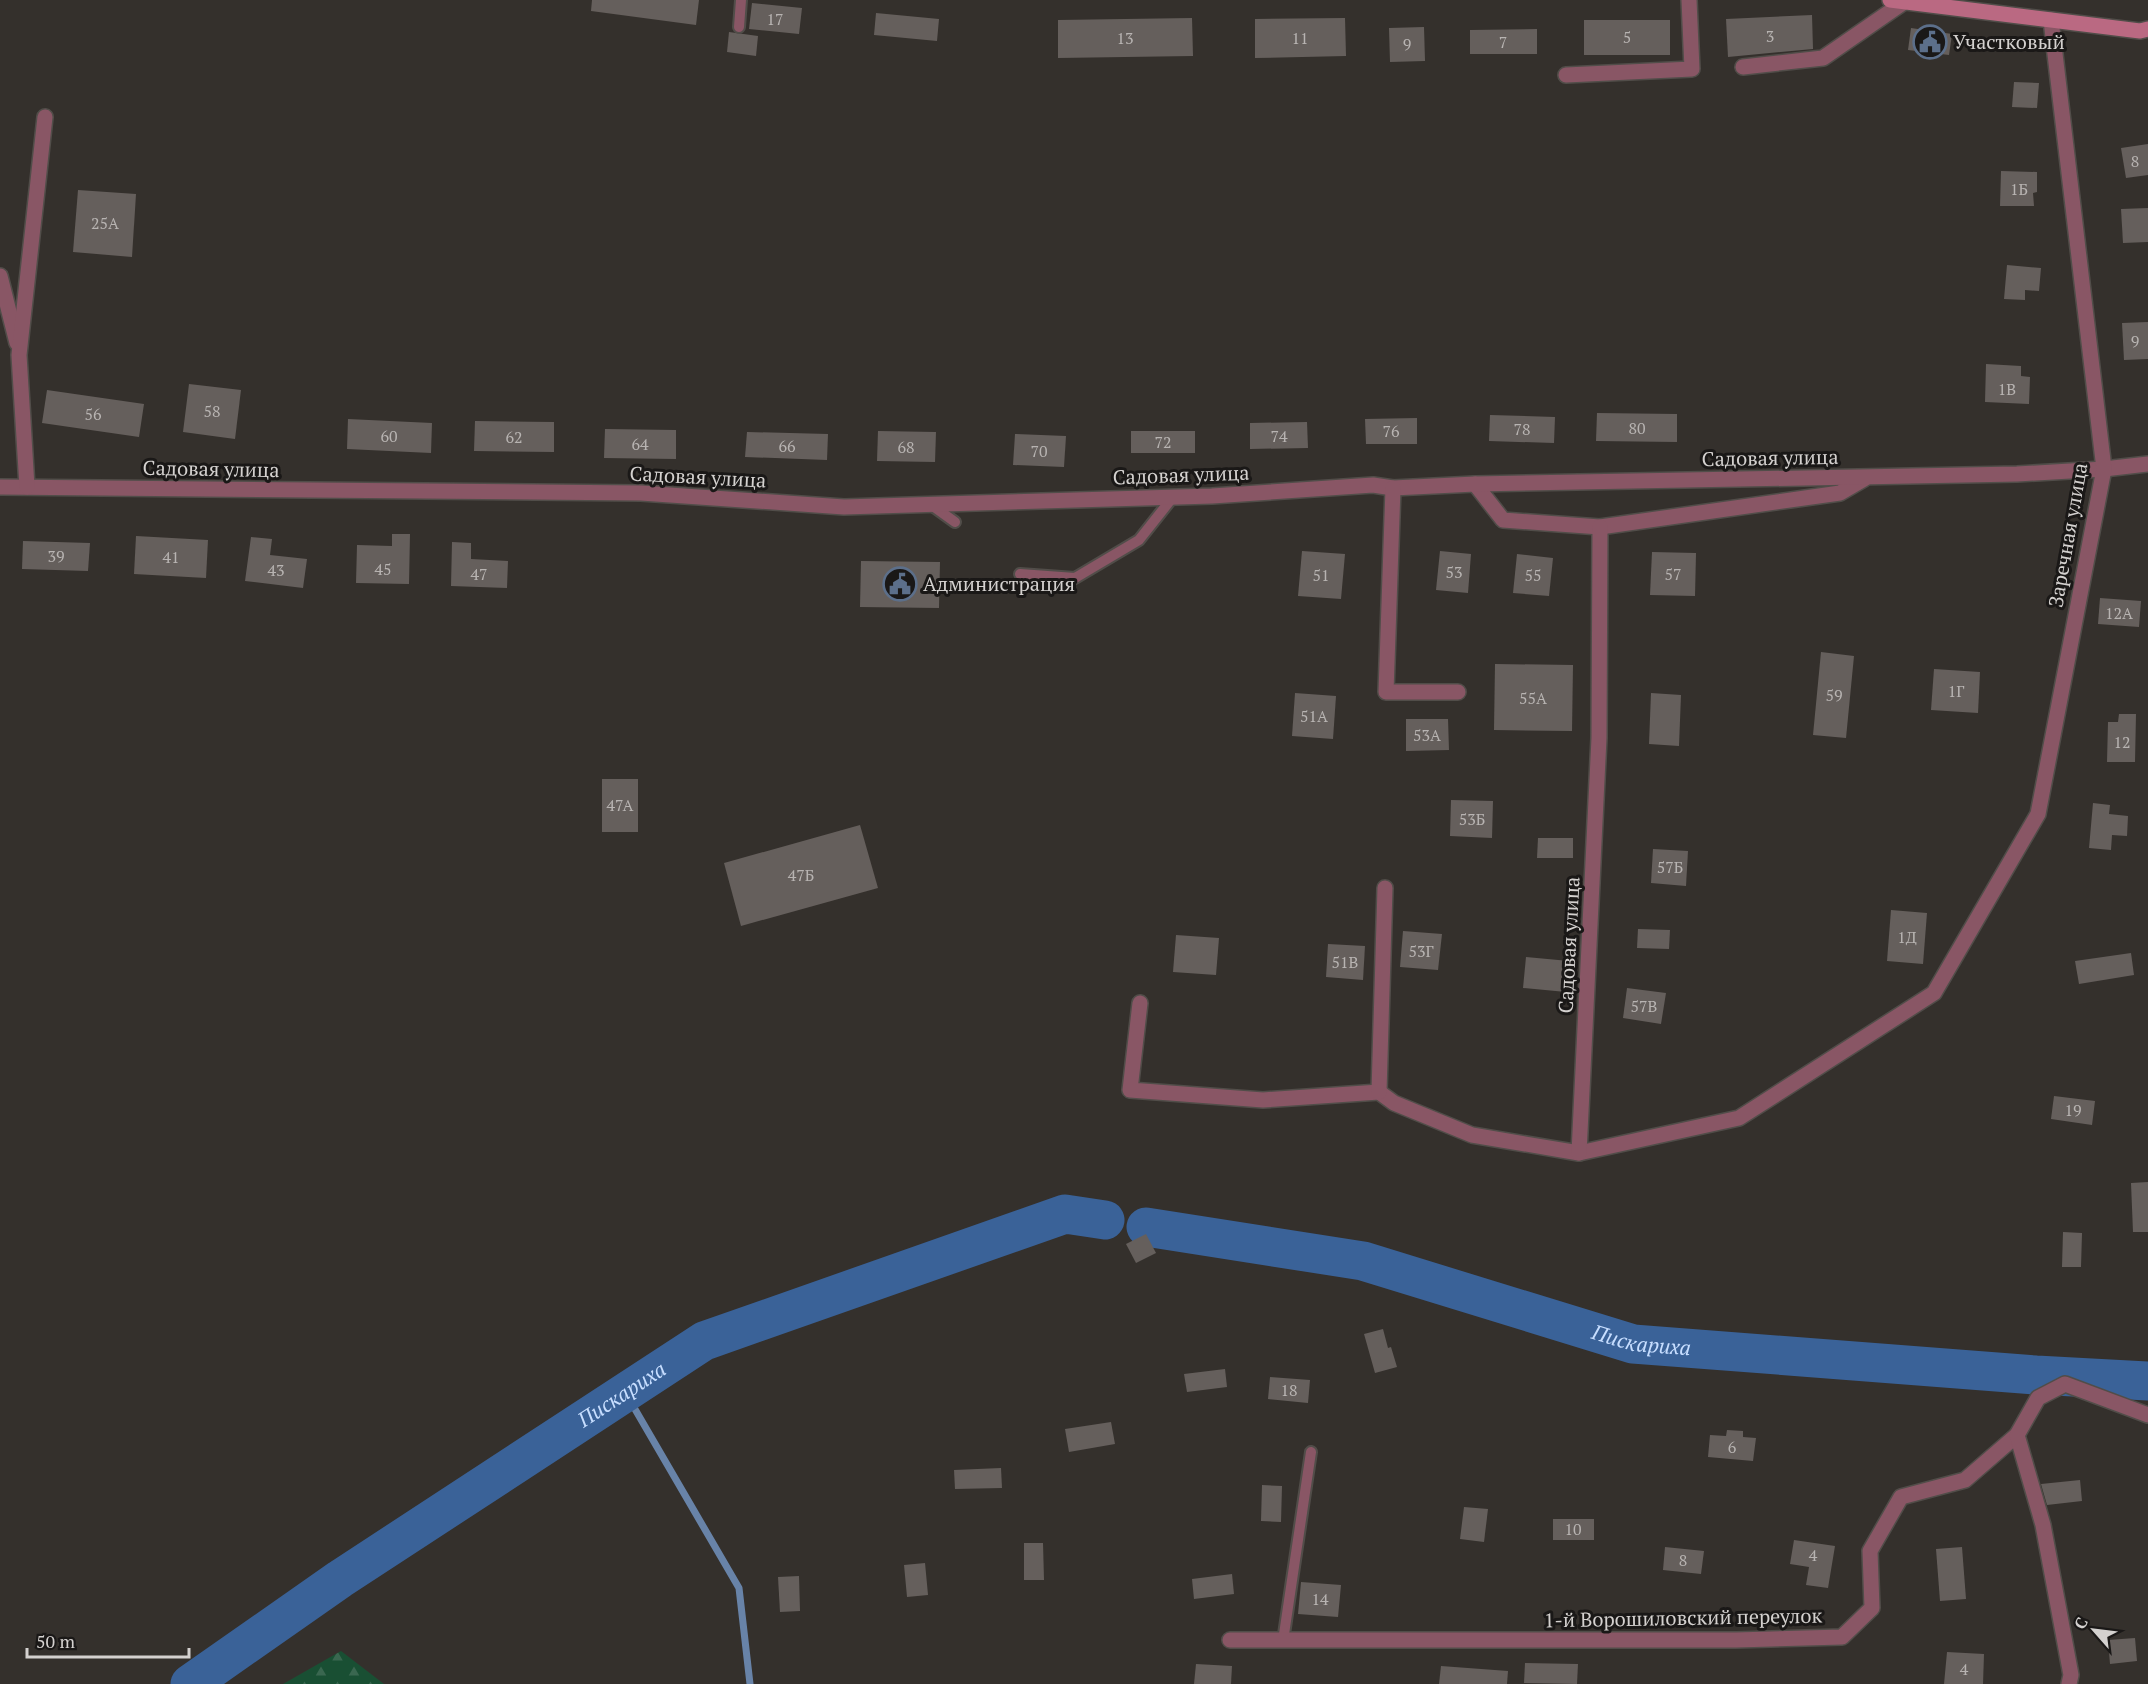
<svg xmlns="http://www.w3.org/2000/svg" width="2148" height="1684" viewBox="0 0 2148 1684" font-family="'PT Serif',serif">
<defs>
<pattern id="forest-firs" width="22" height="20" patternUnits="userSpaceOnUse" patternTransform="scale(1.5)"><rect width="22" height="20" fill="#194f33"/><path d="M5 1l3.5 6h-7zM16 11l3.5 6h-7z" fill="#3a6750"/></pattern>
</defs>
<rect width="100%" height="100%" fill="#34302c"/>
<!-- forest -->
<polygon fill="url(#forest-firs)" points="341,1651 384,1684 283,1684"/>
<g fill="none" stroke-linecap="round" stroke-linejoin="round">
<!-- stream -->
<polyline stroke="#6883a8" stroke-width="7" points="625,1392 739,1588 750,1684"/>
<!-- river -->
<g stroke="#3a6298" stroke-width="39">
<path id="s1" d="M1146 1227 1363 1261 1633 1344 2036 1375 2148 1381"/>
<path id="s2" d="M190 1684 340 1579 704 1341 1065 1214 1105 1220"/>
</g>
</g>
<!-- building -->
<g fill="#655f5c">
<polygon points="592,0 699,0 696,25 591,11"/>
<polygon points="752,3 802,8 799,34 749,29"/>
<polygon points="876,13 939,19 937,41 874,35"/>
<polygon points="1812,15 1813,49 1728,57 1726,19"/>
<polygon points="1192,18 1193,56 1058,58 1058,20"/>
<polygon points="1345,18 1346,56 1255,58 1255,19"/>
<rect x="1584" y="20" width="86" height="35"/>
<polygon points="1424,27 1425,61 1390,62 1389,28"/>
<polygon points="1911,28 1952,34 1949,55 1908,50"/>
<polygon points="1537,29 1537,54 1470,54 1470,30"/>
<polygon points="729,32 758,36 756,56 727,52"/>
<polygon points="2014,82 2039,83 2037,108 2012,107"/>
<polygon points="2148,144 2148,175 2126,178 2121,148"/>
<polygon points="2001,171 2037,172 2037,192 2033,193 2034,206 2000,206"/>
<polygon points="78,190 136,194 132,257 73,252"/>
<polygon points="2148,208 2148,242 2123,243 2121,209"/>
<polygon points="2007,265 2041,268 2039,291 2025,290 2025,300 2004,299"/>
<polygon points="2148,322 2148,359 2124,360 2122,323"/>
<polygon points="1986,364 2021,366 2021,376 2030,377 2029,404 1985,402"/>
<polygon points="189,384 241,390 235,439 183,432"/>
<polygon points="47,390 144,404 139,437 42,423"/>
<polygon points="1597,413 1677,414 1677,442 1596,441"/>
<polygon points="1490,415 1555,417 1554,443 1489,441"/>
<polygon points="1417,418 1417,444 1366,444 1365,419"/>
<polygon points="348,419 432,423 431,453 347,449"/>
<polygon points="475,421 554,422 554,452 474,451"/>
<polygon points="1307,422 1308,448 1250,449 1250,423"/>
<polygon points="605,429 676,430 676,459 604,458"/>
<polygon points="878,431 936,432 935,462 877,461"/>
<rect x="1131" y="431" width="64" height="22"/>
<polygon points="747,432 828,434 827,460 745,457"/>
<polygon points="1015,434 1066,436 1064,467 1013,465"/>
<polygon points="392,534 410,534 409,584 356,583 357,545 392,546"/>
<polygon points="136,536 208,540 206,578 134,574"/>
<polygon points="251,537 272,539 270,555 307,559 303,588 245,581"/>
<polygon points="23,541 90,543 88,571 22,569"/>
<polygon points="452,542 471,543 471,559 508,561 507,588 451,586"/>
<polygon points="1302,551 1345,554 1341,599 1298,596"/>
<polygon points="1440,551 1471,554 1468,593 1436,590"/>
<polygon points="1652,552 1696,553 1695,596 1650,595"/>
<polygon points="1517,554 1553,558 1549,596 1513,593"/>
<polygon points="861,561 940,562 939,608 860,607"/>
<polygon points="2100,598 2141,601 2139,627 2098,624"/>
<polygon points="1821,652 1854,656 1846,738 1813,735"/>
<polygon points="1495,664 1573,665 1572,731 1494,730"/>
<polygon points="1934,669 1980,672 1978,713 1931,710"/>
<polygon points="1295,693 1336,696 1333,739 1292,736"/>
<polygon points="1651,693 1681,695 1679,746 1649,744"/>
<polygon points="2119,714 2136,714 2135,762 2107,762 2108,722 2118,722"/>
<polygon points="1406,719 1448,719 1449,750 1406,751"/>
<rect x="602" y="779" width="36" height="53"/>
<polygon points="1451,800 1493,801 1492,838 1450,836"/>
<polygon points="2093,803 2110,805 2109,814 2128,816 2127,836 2112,835 2111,850 2089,848"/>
<polygon points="860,825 878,888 741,926 724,863"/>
<polygon points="1538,838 1573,838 1573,858 1537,858"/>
<polygon points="1653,849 1688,851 1686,886 1651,883"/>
<polygon points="1891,910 1927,913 1923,964 1887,961"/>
<polygon points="1638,929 1670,930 1669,949 1637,948"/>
<polygon points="1403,931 1442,934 1438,970 1400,967"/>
<polygon points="1176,935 1219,938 1216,975 1173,972"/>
<polygon points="1328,944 1365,946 1363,980 1326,977"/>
<polygon points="2131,953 2134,975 2079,984 2075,961"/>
<polygon points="1526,957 1569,961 1566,992 1523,988"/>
<polygon points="1627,988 1666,993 1661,1024 1623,1018"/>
<polygon points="2054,1096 2095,1101 2092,1125 2051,1119"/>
<polygon points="2148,1182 2148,1232 2133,1232 2131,1183"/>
<polygon points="2063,1232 2082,1233 2081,1267 2062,1267"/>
<polygon points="1146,1234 1156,1253 1136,1263 1126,1244"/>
<polygon points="1383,1329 1388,1348 1391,1347 1397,1367 1375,1373 1364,1334"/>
<polygon points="1225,1369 1227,1387 1187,1392 1184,1374"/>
<polygon points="1270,1377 1310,1380 1308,1403 1268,1399"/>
<polygon points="1111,1422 1115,1444 1069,1452 1065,1429"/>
<polygon points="1727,1430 1743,1431 1743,1437 1756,1438 1753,1461 1708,1457 1710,1435 1726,1436"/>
<polygon points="1001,1468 1002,1488 955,1489 954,1470"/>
<polygon points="2080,1480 2082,1501 2047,1505 2041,1484"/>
<polygon points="1262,1485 1282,1486 1281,1522 1261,1521"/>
<polygon points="1464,1507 1488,1509 1484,1542 1460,1539"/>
<rect x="1553" y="1519" width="41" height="21"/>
<polygon points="1794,1540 1835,1546 1828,1588 1806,1585 1809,1567 1790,1564"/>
<polygon points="1024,1543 1043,1543 1044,1580 1024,1580"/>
<polygon points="1665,1547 1704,1551 1701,1574 1663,1570"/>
<polygon points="1962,1547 1966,1599 1940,1601 1936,1549"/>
<polygon points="925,1563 928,1595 907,1597 904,1565"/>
<polygon points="1232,1574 1234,1594 1194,1599 1192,1579"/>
<polygon points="799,1576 800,1611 780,1612 778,1577"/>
<polygon points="1301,1582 1341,1585 1338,1617 1298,1614"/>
<polygon points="2135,1638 2137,1661 2110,1664 2108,1640"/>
<polygon points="1947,1652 1984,1654 1983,1684 1944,1684"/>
<polygon points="1525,1663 1578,1664 1577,1684 1524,1683"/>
<polygon points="1196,1664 1232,1666 1231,1684 1194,1684"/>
<polygon points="1441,1666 1508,1671 1507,1684 1439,1684"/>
</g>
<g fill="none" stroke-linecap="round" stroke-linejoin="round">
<defs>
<g id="lane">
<polyline points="739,27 741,0"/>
<polyline points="930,504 955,522"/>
<polyline points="1020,574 1075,578 1139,540 1173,497"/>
<polyline points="1283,1641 1311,1452"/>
</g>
<g id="street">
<polyline points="1743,67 1823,58 1904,2"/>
<polyline points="1566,75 1692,69 1689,0"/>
<polyline points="0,276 17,343"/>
<polyline points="1475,484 1503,520 1600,527 1840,493 1864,479"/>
<polyline points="0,487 641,493 844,507 1212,496 1373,485 1393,488 1475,484 2017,474 2104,469 2148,464"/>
<polyline points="27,487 19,355 45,117"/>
<polyline points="1393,488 1386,692 1458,692"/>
<polyline points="1140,1003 1130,1090 1263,1100 1379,1092 1394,1103 1472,1135 1579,1153 1739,1118 1934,993 2038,814 2104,469 2051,20"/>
<polyline points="1379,1092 1385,888"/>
<polyline points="1579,1153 1599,738 1600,527"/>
<polyline points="1230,1640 1736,1640 1842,1637 1872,1608 1870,1551 1901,1497 1965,1480 2017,1435"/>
<polyline points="2069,1684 2071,1675 2043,1525 2017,1435 2038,1398 2065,1384 2148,1415"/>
</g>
<polyline id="secondary" points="1890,0 2140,31 2148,29"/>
</defs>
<!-- lane casing -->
<use href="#lane" stroke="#514d49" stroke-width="14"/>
<!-- street casing -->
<use href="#street" stroke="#514d49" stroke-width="18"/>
<!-- secondary casing -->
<use href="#secondary" stroke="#514d49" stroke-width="18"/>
<!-- lane -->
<use href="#lane" stroke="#895665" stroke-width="10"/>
<!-- street -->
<use href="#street" stroke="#895665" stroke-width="15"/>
<!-- secondary -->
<use href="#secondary" stroke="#ba6982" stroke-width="15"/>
</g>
<!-- icons -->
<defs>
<symbol id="civic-ring" viewBox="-11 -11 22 22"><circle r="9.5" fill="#1a1817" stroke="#5c6f8a" stroke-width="1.5"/><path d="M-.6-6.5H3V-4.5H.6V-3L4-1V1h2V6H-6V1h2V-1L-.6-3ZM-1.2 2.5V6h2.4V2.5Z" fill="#5c6f8a"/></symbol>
</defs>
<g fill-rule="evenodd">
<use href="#civic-ring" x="1911" y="23" width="38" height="38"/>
<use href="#civic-ring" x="881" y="565" width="38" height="38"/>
</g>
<g text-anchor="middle" stroke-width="6" stroke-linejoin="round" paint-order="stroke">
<!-- number labels -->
<g font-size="16" fill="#b8b4b2">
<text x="775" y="25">17</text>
<text x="1770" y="42">3</text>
<text x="1627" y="43">5</text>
<text x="1125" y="44">13</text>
<text x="1300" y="44">11</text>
<text x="1503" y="48">7</text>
<text x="1407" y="50">9</text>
<text x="2135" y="167">8</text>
<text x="2019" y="195">1Б</text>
<text x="105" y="229">25А</text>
<text x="2135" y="347">9</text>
<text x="2007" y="395">1В</text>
<text x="212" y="417">58</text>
<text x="93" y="420">56</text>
<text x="1637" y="434">80</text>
<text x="1522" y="435">78</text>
<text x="1391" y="437">76</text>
<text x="389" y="442">60</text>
<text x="1279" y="442">74</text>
<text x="514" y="443">62</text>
<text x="1163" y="448">72</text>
<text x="640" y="450">64</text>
<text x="787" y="452">66</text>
<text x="906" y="453">68</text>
<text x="1039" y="457">70</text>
<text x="56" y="562">39</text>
<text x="171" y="563">41</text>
<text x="383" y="575">45</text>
<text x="276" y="576">43</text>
<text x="1454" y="578">53</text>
<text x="479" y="580">47</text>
<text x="1673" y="580">57</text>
<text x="1321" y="581">51</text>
<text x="1533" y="581">55</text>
<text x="2119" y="619">12А</text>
<text x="1956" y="697">1Г</text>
<text x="1834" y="701">59</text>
<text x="1533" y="704">55А</text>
<text x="1314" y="722">51А</text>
<text x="1427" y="741">53А</text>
<text x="2122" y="748">12</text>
<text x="620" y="811">47А</text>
<text x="1472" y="825">53Б</text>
<text x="1670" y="873">57Б</text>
<text x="801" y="881">47Б</text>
<text x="1907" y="943">1Д</text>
<text x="1421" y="957">53Г</text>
<text x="1345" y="968">51В</text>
<text x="1644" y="1012">57В</text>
<text x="2073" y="1116">19</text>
<text x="1289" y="1396">18</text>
<text x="1732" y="1453">6</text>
<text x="1573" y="1535">10</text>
<text x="1813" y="1561">4</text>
<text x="1683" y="1566">8</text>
<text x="1320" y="1605">14</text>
<text x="1964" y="1675">4</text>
</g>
<!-- poi labels -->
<g font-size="20" fill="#d4d1cf" stroke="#1a1817" text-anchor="start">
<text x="1953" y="49">Участковый</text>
<text x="923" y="591">Администрация</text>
</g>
<!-- street labels -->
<g font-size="20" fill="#d4d1cf" stroke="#1a1817">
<text transform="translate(1770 458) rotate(-1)" y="7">Садовая улица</text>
<text transform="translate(211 469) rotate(1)" y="7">Садовая улица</text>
<text transform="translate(1181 475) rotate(-2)" y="7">Садовая улица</text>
<text transform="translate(698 477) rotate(3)" y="7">Садовая улица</text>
<text transform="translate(2068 535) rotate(-80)" y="7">Заречная улица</text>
<text transform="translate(1569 945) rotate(-87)" y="7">Садовая улица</text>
<text transform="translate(1683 1618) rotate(-1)" y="7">1-й Ворошиловский переулок</text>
</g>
<!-- water labels -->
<g font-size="21" font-style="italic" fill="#c7deff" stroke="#1a1817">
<text dy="7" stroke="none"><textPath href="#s1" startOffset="510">Пискариха</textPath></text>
<text dy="7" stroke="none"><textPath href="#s2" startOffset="520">Пискариха</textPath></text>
</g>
</g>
<!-- north arrow -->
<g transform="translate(2094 1630) rotate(298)" stroke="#1a1817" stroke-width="4.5" paint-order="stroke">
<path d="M0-4.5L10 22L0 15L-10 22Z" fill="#d4d1cf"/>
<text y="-9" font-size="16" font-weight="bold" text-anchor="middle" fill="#d4d1cf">С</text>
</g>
<!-- scale -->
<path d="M27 1648v9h162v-9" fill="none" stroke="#d4d1cf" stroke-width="3"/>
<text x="36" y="1648" font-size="18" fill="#d4d1cf" stroke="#1a1817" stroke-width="4.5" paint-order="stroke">50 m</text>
</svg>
